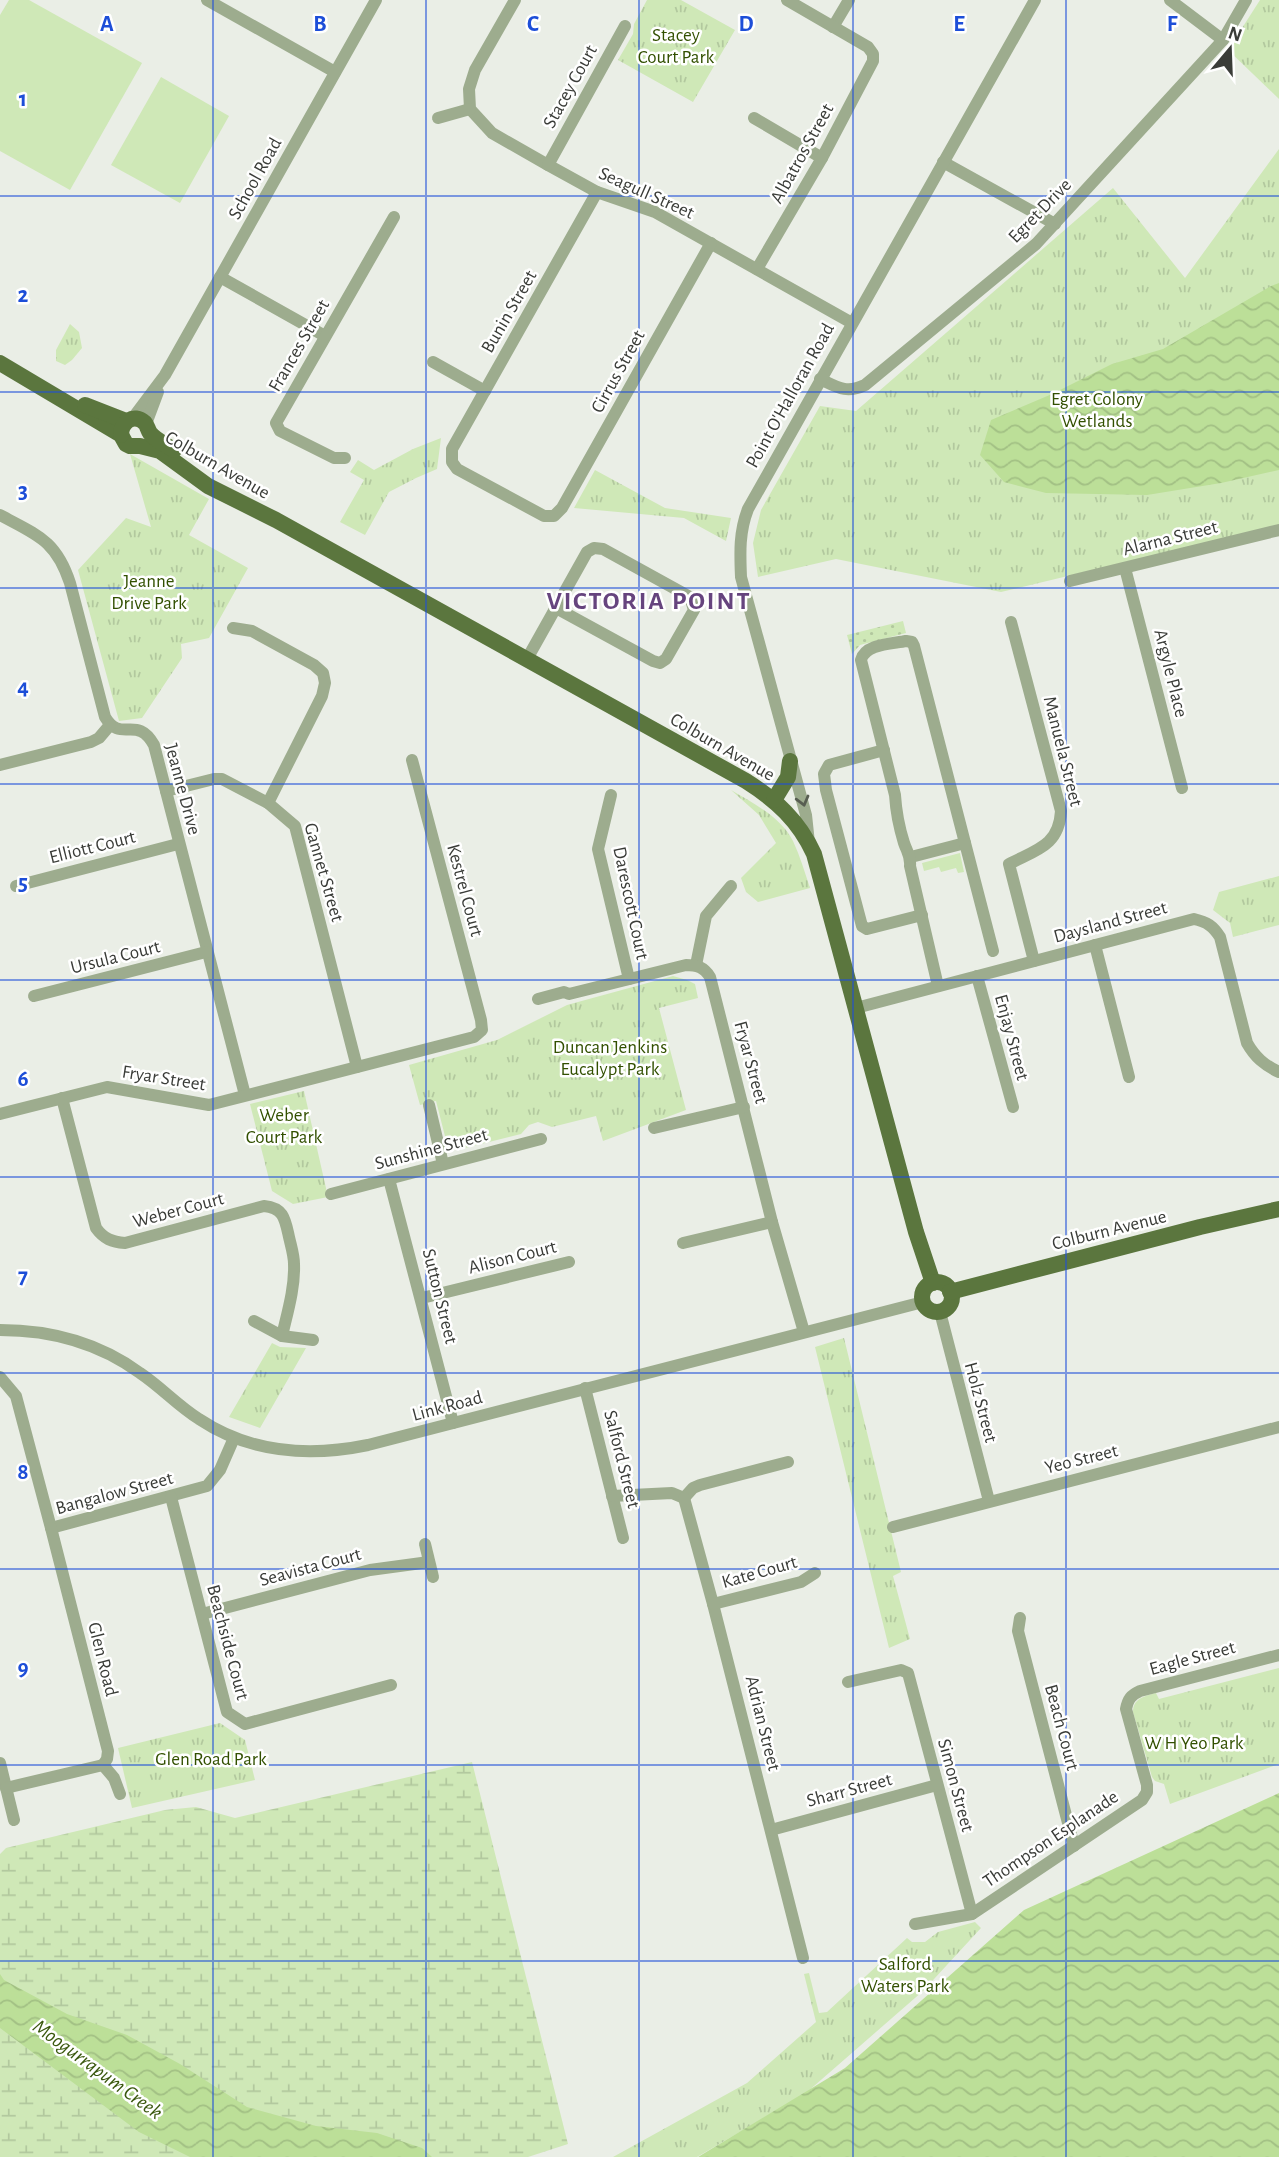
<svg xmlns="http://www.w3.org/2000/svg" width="1279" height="2157" viewBox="0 0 1279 2157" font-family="'Alegreya Sans',sans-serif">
<defs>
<pattern id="wetland-marsh" width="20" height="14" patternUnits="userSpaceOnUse" patternTransform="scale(1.75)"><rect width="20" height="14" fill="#cfe8b7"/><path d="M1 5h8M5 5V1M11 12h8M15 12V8" fill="none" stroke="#b2c89e"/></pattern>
<pattern id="park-tufts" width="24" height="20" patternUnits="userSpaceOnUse" patternTransform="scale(1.75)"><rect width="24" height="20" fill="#cfe8b7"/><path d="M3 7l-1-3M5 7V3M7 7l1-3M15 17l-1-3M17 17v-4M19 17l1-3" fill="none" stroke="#b2c89e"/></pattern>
<pattern id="garden-dots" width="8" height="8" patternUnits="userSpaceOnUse" patternTransform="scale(1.75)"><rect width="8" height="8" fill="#cfe8b7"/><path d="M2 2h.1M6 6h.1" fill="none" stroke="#b2c89e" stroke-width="1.8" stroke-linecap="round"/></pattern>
<pattern id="water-waves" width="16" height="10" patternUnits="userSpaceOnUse" patternTransform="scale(1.75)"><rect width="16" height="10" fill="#bcdf98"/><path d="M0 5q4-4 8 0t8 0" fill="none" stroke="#a2c084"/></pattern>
</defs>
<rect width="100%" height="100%" fill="#eaeee6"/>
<!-- grass -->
<g fill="#cfe8b7">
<polygon points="9,0 29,0 142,63 70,190 0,151 0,15"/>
<polygon points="161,77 229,116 180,203 111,165"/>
<polygon points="960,853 964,872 958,873 956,868 941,872 939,867 924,871 922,863"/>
</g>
<!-- wetland -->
<polygon fill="url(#wetland-marsh)" points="472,1762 568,2144 528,2157 0,2157 0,1854 6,1848 165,1810 196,1807 235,1818"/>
<!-- park -->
<g fill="url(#park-tufts)">
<polygon points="647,0 681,0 735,30 693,102 618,60 633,34 634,24"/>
<polygon points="1260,0 1279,0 1279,99 1228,50"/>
<polygon points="1279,149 1279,525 1001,592 836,559 758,577 753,543 761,510 820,406 856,411 1113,188 1185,278"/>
<polygon points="70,324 79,332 82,348 72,360 65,365 56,361 56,350"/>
<polygon points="441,438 437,469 416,478 389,492 365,535 340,522 364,480 350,472 358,460 374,470 413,449"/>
<polygon points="130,454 209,499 189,535 248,568 209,638 181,644 182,658 142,718 119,721 78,570 126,518 151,527"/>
<polygon points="595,470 665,508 731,518 726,541 684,518 574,508"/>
<path d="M731 790C753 803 781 817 793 841 800 856 805 873 810 888L758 902 746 892 741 878 776 843 759 815Z"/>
<polygon points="1279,876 1279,925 1233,937 1230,923 1213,910 1219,892"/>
<polygon points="673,976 687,980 695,984 698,998 659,1008 686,1110 603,1141 596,1116 552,1127 538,1122 529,1125 521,1134 457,1150 451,1149 447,1144 436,1101 420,1105 409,1065 497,1040 567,1005"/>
<polygon points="304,1091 328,1197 293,1204 272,1191 250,1104"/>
<polygon points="844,1338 901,1572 893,1576 910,1639 889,1648 815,1347"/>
<polygon points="272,1343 280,1347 306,1348 260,1428 229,1417"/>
<path d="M1279 1668V1764L1170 1804 1164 1784 1155 1781 1152 1777 1133 1712C1133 1698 1145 1696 1156 1693L1159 1699Z"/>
<polygon points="220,1723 245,1740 255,1780 132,1808 118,1748"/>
<polygon points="975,1922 981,1928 923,1991 806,2093 697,2157 613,2157 747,2083 816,2022 804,1974 809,1973 819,2013 827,2012 907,1938 912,1942 925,1942 938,1932"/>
</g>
<!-- garden -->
<polygon fill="url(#garden-dots)" points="903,621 906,633 860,645 852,654 847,635"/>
<!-- water -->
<g fill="url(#water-waves)">
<polygon points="1279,283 1279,470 1221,483 1147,495 1046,493 1004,482 980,455 991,420 1052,394 1112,364 1163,349 1271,286"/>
<polygon points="1279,1793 1279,2157 698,2157 845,2068 1024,1910"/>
<polygon points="0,1974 4,1980 67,2014 127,2035 180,2064 247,2107 316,2126 377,2133 422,2148 432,2157 190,2157 139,2132 0,2028"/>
</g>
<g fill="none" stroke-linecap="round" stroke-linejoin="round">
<!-- minor -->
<g stroke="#9dac8e" stroke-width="12">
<polyline points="207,0 335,72"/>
<polyline points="515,0 475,70 469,89 470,109 492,133 548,165 597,192 655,212 852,323"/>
<polyline points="1170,0 1223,40"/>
<polyline points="833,27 849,0"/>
<polyline points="438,118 470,109"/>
<polyline points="754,118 822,158"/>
<polyline points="943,162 1055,224"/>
<polyline points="548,165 625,26"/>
<polyline points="597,192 452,449 452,462 457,469 544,516 554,516 562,508 711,243"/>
<polyline points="757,269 822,158 873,61 873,54 868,47 787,0"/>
<polyline points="220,277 325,336"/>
<polyline points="433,362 485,391"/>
<path d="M820 379C837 387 846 394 865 385L1036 244 1223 40 1246 0"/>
<polyline points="132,419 165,375 376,0"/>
<polyline points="146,424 158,392"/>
<polyline points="345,458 334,458 280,431 276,423 394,217"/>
<path d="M0 515C37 535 56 540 70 583L105 717C121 744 137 714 154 745L245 1095"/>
<polyline points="1125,568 1182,788"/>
<polyline points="1070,581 1279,530"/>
<path d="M1011 622 1061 811C1059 846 1036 850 1009 864L1034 961"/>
<polyline points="233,628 252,631 314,665 323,673 325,683 322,696 268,803"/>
<polyline points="527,659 587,552 594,548 603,549 690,597 694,610 666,659 660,663 653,661 556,608"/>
<polyline points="884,750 829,765 824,774 826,790 862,926 867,929 922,915"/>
<polyline points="0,765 91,742 99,738 110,725"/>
<polyline points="166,791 214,779 222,779 268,803 295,826 357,1067"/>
<polyline points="611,795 598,849 629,979"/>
<path d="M809 843 806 815 741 577C740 553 739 532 748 509L1035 0"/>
<polyline points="911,857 965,843"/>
<polyline points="16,886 178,844"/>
<polyline points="1095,945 1129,1077"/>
<polyline points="696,965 706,916 731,886"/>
<polyline points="977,976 1013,1107"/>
<path d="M938 986 910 866C911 856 907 852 904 843 899 827 896 811 895 795L861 660C865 644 891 644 906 641L912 642 914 646 993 951"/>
<polyline points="34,996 206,952"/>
<path d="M538 999 564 992 569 994 686 965C697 965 704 967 710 977L772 1222 804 1332"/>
<path d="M856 1008 1194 919C1207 922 1213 926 1220 937L1247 1043C1255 1057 1264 1065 1279 1072"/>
<path d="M62 1098 96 1228C104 1239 112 1242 125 1243L264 1206C284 1208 285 1219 289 1237 291 1246 294 1255 294 1264 295 1288 287 1314 282 1336"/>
<polyline points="429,1105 443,1164"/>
<polyline points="0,1114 107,1087 209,1105 474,1037 482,1030 481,1020 412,760"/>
<polyline points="654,1128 744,1107"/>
<polyline points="389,1179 453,1423"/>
<polyline points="331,1194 541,1139"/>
<polyline points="683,1243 772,1222"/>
<polyline points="422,1298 569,1262"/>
<polyline points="940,1312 989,1501"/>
<polyline points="254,1321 282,1336 313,1340"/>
<path d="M0 1330C50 1330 99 1343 140 1373 161 1387 178 1406 199 1419 250 1453 310 1457 368 1445L923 1302"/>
<polyline points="0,1377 16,1396 51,1528 207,1486 220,1470 234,1438"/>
<polyline points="585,1388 623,1538"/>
<polyline points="612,1496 672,1493 684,1498 693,1488 700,1485 788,1462"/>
<polyline points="171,1497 227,1712 245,1724 391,1685"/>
<polyline points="684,1498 713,1604 803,1958"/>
<polyline points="893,1527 1279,1427"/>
<polyline points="51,1528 108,1751 107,1759 103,1765 114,1778 120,1794"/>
<polyline points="425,1544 433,1577"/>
<polyline points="713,1604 801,1582 815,1573"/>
<polyline points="202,1614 370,1570 429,1562"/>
<polyline points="1020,1618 1018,1631 1074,1846"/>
<polyline points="848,1682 901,1670 908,1673 972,1914"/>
<polyline points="0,1763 14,1820"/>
<polyline points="6,1788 103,1765"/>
<polyline points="771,1830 937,1785"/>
<path d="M915 1924 972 1914 1142 1800 1147 1792V1785L1126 1709C1128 1699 1131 1695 1140 1691L1279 1655"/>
</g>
<!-- major -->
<g stroke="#5b763e" stroke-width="16">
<path d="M0 363 121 435 126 444 130 446H140L160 451 208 486 276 520 746 781C776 800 799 821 814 854L916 1232 933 1283"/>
<polyline points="85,405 126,421"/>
<path d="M121 435C121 423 133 412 145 423 147 425 148 430 150 433 155 440 167 445 174 450"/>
<polyline points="774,800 788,777 790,761"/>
<circle cx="937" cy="1297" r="15"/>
<polyline points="950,1292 1200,1227 1279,1209"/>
</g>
</g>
<!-- one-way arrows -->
<defs><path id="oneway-chevron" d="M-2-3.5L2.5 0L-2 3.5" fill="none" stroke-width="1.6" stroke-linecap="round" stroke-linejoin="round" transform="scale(1.75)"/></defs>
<use stroke="#585e52" href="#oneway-chevron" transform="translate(803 801) rotate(75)"/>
<!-- grid -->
<path fill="none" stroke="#1d4ed8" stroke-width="2" stroke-opacity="0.55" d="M213 0V2157M426 0V2157M639 0V2157M853 0V2157M1066 0V2157M0 196H1279M0 392H1279M0 588H1279M0 784H1279M0 980H1279M0 1177H1279M0 1373H1279M0 1569H1279M0 1765H1279M0 1961H1279"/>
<g text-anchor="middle" stroke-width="5" stroke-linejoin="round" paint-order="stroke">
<!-- park labels -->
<g font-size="19" fill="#325000" stroke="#fff">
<text x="676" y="41">Stacey<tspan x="676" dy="22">Court Park</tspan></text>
<text x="1097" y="405">Egret Colony<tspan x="1097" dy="22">Wetlands</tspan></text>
<text x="149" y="587">Jeanne<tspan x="149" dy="22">Drive Park</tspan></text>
<text x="610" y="1053">Duncan Jenkins<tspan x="610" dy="22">Eucalypt Park</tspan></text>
<text x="284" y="1121">Weber<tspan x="284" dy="22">Court Park</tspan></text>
<text x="1194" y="1749">W H Yeo Park</text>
<text x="211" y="1765">Glen Road Park</text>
<text x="905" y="1970">Salford<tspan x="905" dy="22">Waters Park</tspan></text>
</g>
<!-- street labels -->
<g font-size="19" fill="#3a3c38" stroke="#fff">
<text transform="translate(569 86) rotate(-61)" y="7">Stacey Court</text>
<text transform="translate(801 153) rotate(-61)" y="7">Albatros Street</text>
<text transform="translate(254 178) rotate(-61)" y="7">School Road</text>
<text transform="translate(647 192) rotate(24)" y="7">Seagull Street</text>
<text transform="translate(1039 210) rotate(-46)" y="7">Egret Drive</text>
<text transform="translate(508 311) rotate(-60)" y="7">Bunin Street</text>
<text transform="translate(298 345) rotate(-60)" y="7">Frances Street</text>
<text transform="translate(617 371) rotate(-61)" y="7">Cirrus Street</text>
<text transform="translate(789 395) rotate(-61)" y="7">Point O'Halloran Road</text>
<text transform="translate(218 464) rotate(30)" y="7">Colburn Avenue</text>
<text transform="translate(1170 537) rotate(-14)" y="7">Alarna Street</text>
<text transform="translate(1172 673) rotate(76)" y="7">Argyle Place</text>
<text transform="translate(723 746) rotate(30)" y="7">Colburn Avenue</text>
<text transform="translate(1064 751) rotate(76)" y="7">Manuela Street</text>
<text transform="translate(184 789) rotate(75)" y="7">Jeanne Drive</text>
<text transform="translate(92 846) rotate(-14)" y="7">Elliott Court</text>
<text transform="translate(325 872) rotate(74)" y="7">Gannet Street</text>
<text transform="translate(466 890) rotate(75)" y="7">Kestrel Court</text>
<text transform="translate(632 903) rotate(78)" y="7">Darescott Court</text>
<text transform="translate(1110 921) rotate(-15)" y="7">Daysland Street</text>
<text transform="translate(115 956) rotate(-14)" y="7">Ursula Court</text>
<text transform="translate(1013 1037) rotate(75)" y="7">Enjay Street</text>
<text transform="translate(752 1062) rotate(75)" y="7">Fryar Street</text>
<text transform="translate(164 1077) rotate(9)" y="7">Fryar Street</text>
<text transform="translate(431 1148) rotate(-15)" y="7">Sunshine Street</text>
<text transform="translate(178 1209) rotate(-15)" y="7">Weber Court</text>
<text transform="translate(1109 1229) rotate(-14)" y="7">Colburn Avenue</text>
<text transform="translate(512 1256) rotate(-14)" y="7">Alison Court</text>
<text transform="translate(441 1296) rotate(76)" y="7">Sutton Street</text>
<text transform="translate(982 1402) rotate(75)" y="7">Holz Street</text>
<text transform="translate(447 1405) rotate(-15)" y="7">Link Road</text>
<text transform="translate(1081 1458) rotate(-14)" y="7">Yeo Street</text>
<text transform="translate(623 1459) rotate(76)" y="7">Salford Street</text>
<text transform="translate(114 1492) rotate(-15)" y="7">Bangalow Street</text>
<text transform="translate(310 1566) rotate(-15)" y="7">Seavista Court</text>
<text transform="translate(759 1571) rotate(-16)" y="7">Kate Court</text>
<text transform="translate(229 1642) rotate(75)" y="7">Beachside Court</text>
<text transform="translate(1192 1657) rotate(-15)" y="7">Eagle Street</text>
<text transform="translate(104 1659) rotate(76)" y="7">Glen Road</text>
<text transform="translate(764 1723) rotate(76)" y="7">Adrian Street</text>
<text transform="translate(1063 1727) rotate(75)" y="7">Beach Court</text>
<text transform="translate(957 1785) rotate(75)" y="7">Simon Street</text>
<text transform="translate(849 1789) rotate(-15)" y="7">Sharr Street</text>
<text transform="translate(1050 1838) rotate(-34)" y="7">Thompson Esplanade</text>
</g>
<!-- water labels -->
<g font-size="21" font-style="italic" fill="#3a580e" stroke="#fff">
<text transform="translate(98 2069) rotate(36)" y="7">Moogurrapum Creek</text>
</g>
<!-- district labels -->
<g font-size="26" font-weight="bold" letter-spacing="2" fill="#66447e" stroke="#fff">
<text x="649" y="609">VICTORIA POINT</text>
</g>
</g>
<g font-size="23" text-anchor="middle" font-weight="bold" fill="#1d4ed8" stroke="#fff" stroke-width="5" stroke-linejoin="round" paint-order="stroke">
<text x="107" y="31">A</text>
<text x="320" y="31">B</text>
<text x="533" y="31">C</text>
<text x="746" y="31">D</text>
<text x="959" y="31">E</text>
<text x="1172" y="31">F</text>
<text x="23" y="106">1</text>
<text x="23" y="302">2</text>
<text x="23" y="498">3</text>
<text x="23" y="694">4</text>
<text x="23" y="890">5</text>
<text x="23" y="1086">6</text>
<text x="23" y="1283">7</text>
<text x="23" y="1479">8</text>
<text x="23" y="1675">9</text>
</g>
<!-- north arrow -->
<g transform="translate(1230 49) rotate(19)" stroke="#ffffff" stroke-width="5" paint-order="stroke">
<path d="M0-5L12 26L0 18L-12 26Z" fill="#3a3c38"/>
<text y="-10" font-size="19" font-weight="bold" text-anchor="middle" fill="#3a3c38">N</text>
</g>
</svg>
